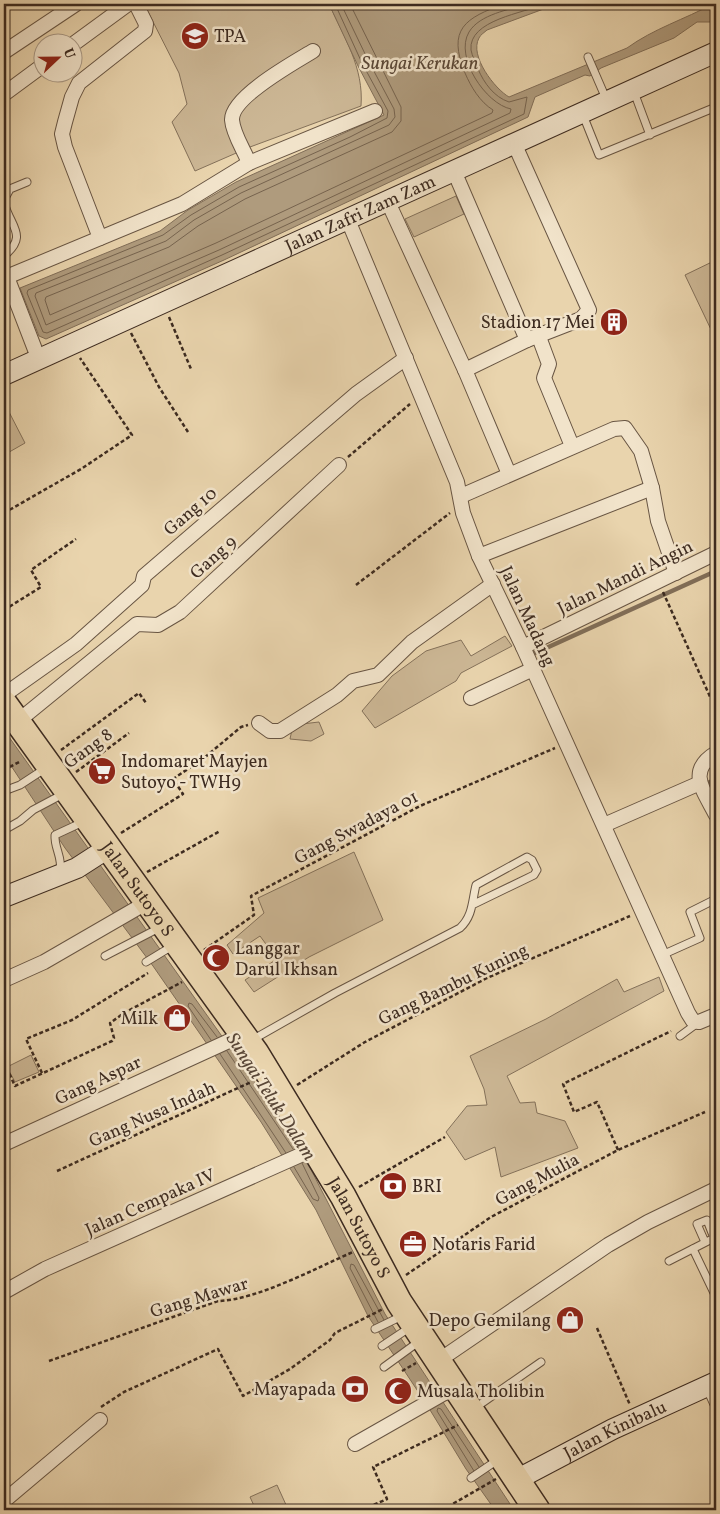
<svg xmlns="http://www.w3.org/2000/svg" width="720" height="1514" viewBox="0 0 720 1514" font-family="Vollkorn,serif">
<rect width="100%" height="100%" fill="#e9d4ad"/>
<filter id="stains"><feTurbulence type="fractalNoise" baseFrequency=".004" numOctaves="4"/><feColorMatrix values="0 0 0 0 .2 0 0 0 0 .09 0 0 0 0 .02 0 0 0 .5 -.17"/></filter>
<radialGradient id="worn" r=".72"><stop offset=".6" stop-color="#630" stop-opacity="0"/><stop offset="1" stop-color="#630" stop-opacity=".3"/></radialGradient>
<!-- green -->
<g fill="#ccb795" stroke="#84715a">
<path d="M144 4H329C344 37 364 68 361 106L250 147 195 171 172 122 187 104 179 73Z"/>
<polygon points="456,196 464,214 414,237 405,219"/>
<polygon points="716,260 716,340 685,275"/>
<polygon points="8,410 25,443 4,455 4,413"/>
<polygon points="505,636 512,646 461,673 456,681 375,728 362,711 392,676 426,651 461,640 471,656"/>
<polygon points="319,722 324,734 311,741 290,739 293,725"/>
<polygon points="354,852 383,920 309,957 254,992 245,980 277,959 260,936 233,954 227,945 264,913 258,898"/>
<polygon points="659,977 664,991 507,1076 520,1103 535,1102 537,1113 565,1121 578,1148 501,1177 495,1147 465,1160 446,1132 467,1106 487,1105 484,1089 470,1056 546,1019 617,979 624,992"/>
<polygon points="31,1055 39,1072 15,1082 7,1067"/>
<polygon points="277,1485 287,1507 279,1510 256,1510 250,1497"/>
</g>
<!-- water -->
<g fill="#af9b7d" stroke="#816e58">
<path d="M329 4H557L487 30C485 32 480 35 479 38 469 56 495 89 509 97L627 48C653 29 685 19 713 4H716V22H697L674 38 601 68 590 76 585 75 535 97 528 117 224 260 46 339 39 336 20 288 160 231 188 210 236 182 384 115 358 66Z"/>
<polygon points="4,730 273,1108 305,1158 385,1314 514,1510 495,1510 466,1469 427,1405 368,1316 316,1210 261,1122 153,966 65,848 4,755"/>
</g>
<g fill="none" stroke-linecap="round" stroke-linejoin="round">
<!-- shore -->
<g stroke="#76634e" stroke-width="1">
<path d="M335 4 362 63 388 111 387 118 350 137 239 187 191 215 163 235 28 290 27 293 43 332 47 333 222 255 524 114 527 97 509 102C494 97 484 83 478 69 476 63 472 56 471 50 468 20 524 13 545 4"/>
<path d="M341 4 368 60 394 109 395 117 389 125 241 193 194 220 166 241 36 293 35 296 46 325 219 250 510 113 511 109C486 104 454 57 469 32 480 14 509 10 527 4"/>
<path d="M350 4 401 107V121L392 132 245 199 198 226 169 247 46 297 45 300 50 315 216 243 492 113 493 110C480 102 471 87 465 73 447 29 465 18 504 4"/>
<polyline points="211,1040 188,1006 189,1003 192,1004 217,1037"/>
<polyline points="227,1051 293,1149"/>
<polyline points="220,1054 286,1153"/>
<polyline points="294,1167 313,1199 318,1201 319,1198 302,1163"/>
<polyline points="378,1322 350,1268 351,1264 354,1265 384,1320"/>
<polyline points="474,1471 437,1411 438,1408 441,1409 479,1467"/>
</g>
<!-- stream -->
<g stroke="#816e58" stroke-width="4.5">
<polyline points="533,654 716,571"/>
<polyline points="704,785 716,779"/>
</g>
<defs>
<g id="lane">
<polyline points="588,57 607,101"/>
<polyline points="634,92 650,135"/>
<polyline points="583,115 599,155 716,107"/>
<polyline points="4,200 10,189 27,182"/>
<path d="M4 202C10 227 29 235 4 256"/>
<polyline points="4,791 20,785 46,768"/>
<polyline points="4,830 20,821 33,810 65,793"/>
<path d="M60 871C63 858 54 848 55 835L83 822"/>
<polyline points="662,955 700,938 690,912 716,899"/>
<polyline points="105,956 161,927"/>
<polyline points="146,962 174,945"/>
<polyline points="680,1036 699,1022"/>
<path d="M252 1040 335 993 460 928C473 916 472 901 476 885L527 857 532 860 537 870 534 875 474 904"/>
<polyline points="693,1249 716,1297"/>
<polyline points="669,1261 714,1238 707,1220 697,1224 705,1242"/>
<polyline points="375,1329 402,1316"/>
<polyline points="382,1346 412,1326"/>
<polyline points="384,1367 421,1340"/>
<polyline points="707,1389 716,1409"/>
<polyline points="475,1408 541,1362"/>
<polyline points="471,1478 499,1459"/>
<polyline points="710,1510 716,1506"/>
</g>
<g id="street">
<polyline points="72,45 128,4"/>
<polyline points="4,52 76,4"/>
<polyline points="4,94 42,66"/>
<path d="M249 163C244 150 233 134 232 120 231 97 295 62 313 51"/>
<polyline points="454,171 527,340"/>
<polyline points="388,202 465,370 509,474"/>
<polyline points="348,220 457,482 463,513 479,556 523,647 688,1013 693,1021 699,1022 716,1015"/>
<polyline points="100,238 65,147 62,134 65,122 72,97 79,83 145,31 146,24 136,4"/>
<polyline points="7,277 39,360"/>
<polyline points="4,278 182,204 249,163 375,111"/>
<polyline points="539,337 549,364 544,378 572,446"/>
<polyline points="465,370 527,340 581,319 589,310 514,143"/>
<polyline points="461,496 614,429 625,428 641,451 652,488 658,521 676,573"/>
<polyline points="479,556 652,488"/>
<polyline points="523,647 716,553"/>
<polyline points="4,695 76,644 142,585 144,576 356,394 406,358"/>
<polyline points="471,698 533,669"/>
<polyline points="17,722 137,624 158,625 180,612 339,465"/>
<polyline points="259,723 270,731 280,731 337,695 353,681 378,675 412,642 493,584"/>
<path d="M716 753C686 771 704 791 716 815"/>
<polyline points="604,825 700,783"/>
<polyline points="4,980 44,962 146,903"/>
<polyline points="4,1144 242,1035"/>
<polyline points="4,1292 45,1269 314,1149"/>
<polyline points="438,1361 608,1245 648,1222 716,1189"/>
<polyline points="355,1444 455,1387"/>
<polyline points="4,1501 100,1420"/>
</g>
<g id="secondary">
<path id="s1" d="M4 375 716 52"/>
<polyline points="4,897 77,868 108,848"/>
<path id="s2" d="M516 1480 613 1429 716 1382"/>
</g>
<g id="highway">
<path id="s3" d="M4 703 256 1053 343 1196 399 1302 537 1510"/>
</g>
</defs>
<!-- lane casing -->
<use href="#lane" stroke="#685543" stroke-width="9"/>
<!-- street casing -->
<use href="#street" stroke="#685543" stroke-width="16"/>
<!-- secondary casing -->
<use href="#secondary" stroke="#3d2b20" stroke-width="22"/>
<!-- highway casing -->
<use href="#highway" stroke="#3d2b20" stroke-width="28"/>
<!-- path -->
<g stroke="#3d2b20" stroke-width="2.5" stroke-dasharray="4 2.5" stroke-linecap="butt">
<polyline points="169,317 191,369"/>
<polyline points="131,333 159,387 188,432"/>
<polyline points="348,457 410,404"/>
<polyline points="4,513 81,469 132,435 80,358"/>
<polyline points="356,585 450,513"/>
<polyline points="663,592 716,710"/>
<polyline points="4,610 41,587 31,570 76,539"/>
<polyline points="61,750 139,693 146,703"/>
<polyline points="4,770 21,761"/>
<polyline points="76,772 129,733"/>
<polyline points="121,833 183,794 173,779 204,758 241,727 248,725"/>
<polyline points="147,872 220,831"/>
<polyline points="204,950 254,915 251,896 420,806 555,748"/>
<polyline points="4,1062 15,1086 112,1041 114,1038 110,1023 124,1013 182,982"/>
<polyline points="42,1073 26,1039 72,1020 148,973"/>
<polyline points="297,1085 365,1042 487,978 630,916"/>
<polyline points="618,1150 597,1102 574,1112 563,1084 671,1031"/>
<polyline points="57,1171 251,1082"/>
<polyline points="359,1187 445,1137"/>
<polyline points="406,1275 491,1217 618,1150 705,1112"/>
<polyline points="597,1328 630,1405"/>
<path d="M49 1361 218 1301C257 1300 316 1268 353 1252"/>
<polyline points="402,1371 416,1363"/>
<polyline points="101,1407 124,1392 218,1349 243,1396 290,1369 330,1340 335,1333 383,1309"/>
<polyline points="362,1510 387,1499 373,1467 458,1425"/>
<polyline points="442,1510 496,1479"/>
</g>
<!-- lane -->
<use href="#lane" stroke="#f1e3ca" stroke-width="7"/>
<!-- street -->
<use href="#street" stroke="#f1e3ca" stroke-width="14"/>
<!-- secondary -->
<use href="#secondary" stroke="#f1e3ca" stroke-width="20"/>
<!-- highway -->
<use href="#highway" stroke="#e9d4ad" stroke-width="25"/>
</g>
<!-- icons -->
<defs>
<symbol id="school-disc" viewBox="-11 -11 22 22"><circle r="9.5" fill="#8f2418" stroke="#f1e3ca"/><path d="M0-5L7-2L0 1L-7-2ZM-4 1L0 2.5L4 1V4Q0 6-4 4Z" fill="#fff"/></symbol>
<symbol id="building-disc" viewBox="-11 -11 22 22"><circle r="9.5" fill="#8f2418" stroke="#f1e3ca"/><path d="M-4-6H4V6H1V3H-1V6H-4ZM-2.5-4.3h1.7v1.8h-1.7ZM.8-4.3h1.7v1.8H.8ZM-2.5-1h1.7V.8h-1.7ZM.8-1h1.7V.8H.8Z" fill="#fff"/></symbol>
<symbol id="supermarket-disc" viewBox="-11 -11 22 22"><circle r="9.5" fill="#8f2418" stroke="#f1e3ca"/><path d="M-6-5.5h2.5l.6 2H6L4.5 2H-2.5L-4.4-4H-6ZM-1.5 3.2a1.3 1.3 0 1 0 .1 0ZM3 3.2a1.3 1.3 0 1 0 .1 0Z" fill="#fff"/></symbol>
<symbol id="mosque-disc" viewBox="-11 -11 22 22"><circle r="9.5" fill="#8f2418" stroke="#f1e3ca"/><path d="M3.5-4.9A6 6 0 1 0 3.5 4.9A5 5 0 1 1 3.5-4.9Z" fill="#fff"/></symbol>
<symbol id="shop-disc" viewBox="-11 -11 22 22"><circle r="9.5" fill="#8f2418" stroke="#f1e3ca"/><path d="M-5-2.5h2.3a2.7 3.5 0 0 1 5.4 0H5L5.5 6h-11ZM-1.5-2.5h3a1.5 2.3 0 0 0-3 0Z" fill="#fff"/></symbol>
<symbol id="bank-disc" viewBox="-11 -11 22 22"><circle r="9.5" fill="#8f2418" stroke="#f1e3ca"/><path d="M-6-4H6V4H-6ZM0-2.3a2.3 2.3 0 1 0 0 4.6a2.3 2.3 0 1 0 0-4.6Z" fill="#fff"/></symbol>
<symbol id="office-disc" viewBox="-11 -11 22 22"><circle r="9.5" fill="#8f2418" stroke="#f1e3ca"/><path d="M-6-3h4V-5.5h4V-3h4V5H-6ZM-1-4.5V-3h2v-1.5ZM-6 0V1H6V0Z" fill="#fff"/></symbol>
</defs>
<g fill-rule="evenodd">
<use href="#school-disc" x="179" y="20" width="32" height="32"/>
<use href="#building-disc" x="598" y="306" width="32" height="32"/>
<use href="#supermarket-disc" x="86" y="755" width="32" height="32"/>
<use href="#mosque-disc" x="200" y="942" width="32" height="32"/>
<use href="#shop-disc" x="161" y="1002" width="32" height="32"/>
<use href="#bank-disc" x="377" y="1170" width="32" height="32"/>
<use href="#office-disc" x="397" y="1228" width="32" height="32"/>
<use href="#shop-disc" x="554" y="1304" width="32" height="32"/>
<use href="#bank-disc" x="339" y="1373" width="32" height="32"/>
<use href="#mosque-disc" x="382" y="1375" width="32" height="32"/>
</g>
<g text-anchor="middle" stroke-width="5" stroke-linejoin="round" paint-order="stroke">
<!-- poi labels -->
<g font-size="18" fill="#3d2b20" stroke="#f1e3ca" text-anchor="start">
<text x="214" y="42">TPA</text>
<text x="595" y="328" text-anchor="end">Stadion 17 Mei</text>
<text x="121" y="767">Indomaret Mayjen<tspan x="121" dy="21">Sutoyo - TWH9</tspan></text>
<text x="235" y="954">Langgar<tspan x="235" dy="21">Darul Ikhsan</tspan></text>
<text x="158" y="1024" text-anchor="end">Milk</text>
<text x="412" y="1192">BRI</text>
<text x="432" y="1250">Notaris Farid</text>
<text x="551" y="1326" text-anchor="end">Depo Gemilang</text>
<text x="336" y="1395" text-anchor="end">Mayapada</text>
<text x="417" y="1397">Musala Tholibin</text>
</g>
<!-- street labels -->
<g font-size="18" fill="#3d2b20" stroke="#f1e3ca">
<text dy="6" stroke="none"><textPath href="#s1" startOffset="391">Jalan Zafri Zam Zam</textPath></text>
<text transform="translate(190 511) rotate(-41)" y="6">Gang 10</text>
<text transform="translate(213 557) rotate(-42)" y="6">Gang 9</text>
<text transform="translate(625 577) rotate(-26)" y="6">Jalan Mandi Angin</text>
<text transform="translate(528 616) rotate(65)" y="6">Jalan Madang</text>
<text transform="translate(88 748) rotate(-36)" y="6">Gang 8</text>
<text transform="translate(356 827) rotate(-28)" y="6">Gang Swadaya 01</text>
<text dy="6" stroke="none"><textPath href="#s3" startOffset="229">Jalan Sutoyo S</textPath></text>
<text transform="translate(453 984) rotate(-26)" y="6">Gang Bambu Kuning</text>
<text transform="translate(98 1080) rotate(-25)" y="6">Gang Aspar</text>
<text transform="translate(152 1114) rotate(-24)" y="6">Gang Nusa Indah</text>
<text transform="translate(537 1179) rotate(-28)" y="6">Gang Mulia</text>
<text transform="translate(150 1202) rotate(-24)" y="6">Jalan Cempaka IV</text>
<text dy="6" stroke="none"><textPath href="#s3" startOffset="634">Jalan Sutoyo S</textPath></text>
<text transform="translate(199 1297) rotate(-17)" y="6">Gang Mawar</text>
<text dy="6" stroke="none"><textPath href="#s2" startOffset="111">Jalan Kinibalu</textPath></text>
</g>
<!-- water labels -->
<g font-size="19" font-style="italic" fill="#5a4737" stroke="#f1e3ca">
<text x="420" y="69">Sungai Kerukan</text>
<text transform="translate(272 1096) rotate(57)" y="7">Sungai Teluk Dalam</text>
</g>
</g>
<!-- margin -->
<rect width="720" height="1514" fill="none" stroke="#e9d4ad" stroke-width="20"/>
<rect x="5" y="5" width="710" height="1504" fill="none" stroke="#3d2b20" stroke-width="2.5"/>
<rect x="10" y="10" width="700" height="1494" fill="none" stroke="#3d2b20"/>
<!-- north arrow -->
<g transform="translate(58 58) rotate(68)"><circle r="24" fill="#f1e3ca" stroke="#a99986"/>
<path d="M0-4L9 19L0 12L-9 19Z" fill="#8f2418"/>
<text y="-8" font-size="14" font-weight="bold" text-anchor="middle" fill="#3d2b20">U</text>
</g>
<rect width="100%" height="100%" filter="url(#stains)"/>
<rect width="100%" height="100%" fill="url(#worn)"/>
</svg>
